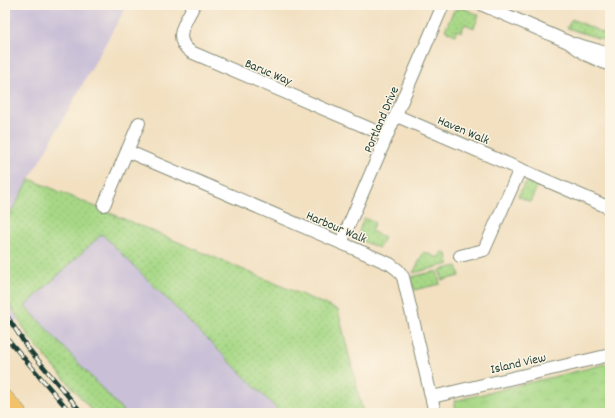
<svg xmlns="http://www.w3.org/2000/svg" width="615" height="418" viewBox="0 0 615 418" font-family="Dekko,sans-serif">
<defs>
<pattern id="grass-dots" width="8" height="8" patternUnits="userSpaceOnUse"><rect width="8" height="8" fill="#a7d886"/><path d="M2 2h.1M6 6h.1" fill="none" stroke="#8fba74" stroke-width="1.8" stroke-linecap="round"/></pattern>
<pattern id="park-crowns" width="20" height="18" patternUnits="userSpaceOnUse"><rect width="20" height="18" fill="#a7d886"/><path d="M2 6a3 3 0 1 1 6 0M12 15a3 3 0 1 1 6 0" fill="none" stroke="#8fba74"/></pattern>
</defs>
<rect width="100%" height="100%" fill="#fcf5e5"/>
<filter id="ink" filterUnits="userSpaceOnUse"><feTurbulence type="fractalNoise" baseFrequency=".025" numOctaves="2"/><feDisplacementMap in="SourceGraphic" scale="8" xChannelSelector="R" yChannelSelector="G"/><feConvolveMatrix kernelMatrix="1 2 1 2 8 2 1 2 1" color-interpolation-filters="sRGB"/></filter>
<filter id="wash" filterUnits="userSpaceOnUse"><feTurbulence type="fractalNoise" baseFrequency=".012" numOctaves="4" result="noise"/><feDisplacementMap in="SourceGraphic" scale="16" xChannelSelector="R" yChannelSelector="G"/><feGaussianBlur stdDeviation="0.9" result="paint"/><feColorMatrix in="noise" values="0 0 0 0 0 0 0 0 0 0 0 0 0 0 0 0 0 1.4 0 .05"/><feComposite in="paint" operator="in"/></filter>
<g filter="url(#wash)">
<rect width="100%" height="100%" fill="#f2e0c1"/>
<!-- industrial -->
<g fill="#c9bfd7">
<polygon points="5,5 127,5 5,223"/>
<polygon points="102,234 281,413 125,413 25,306"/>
<polygon points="5,296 18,320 5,332"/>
</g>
<!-- grass -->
<g fill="url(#grass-dots)" stroke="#638a5d">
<polygon points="463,8 479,15 474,28 465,24 461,32 457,30 455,35 445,30 454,10"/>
<polygon points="572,19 606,34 604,40 567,28"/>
<polygon points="30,179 338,310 363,413 281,413 102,234 25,306 125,413 94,413 31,340 5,296 5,223"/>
<polygon points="530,182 538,185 530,202 518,196 524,185"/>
<path d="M364 218 375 222 371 231 384 237 379 248C358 239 354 241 364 218Z"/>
<polygon points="424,252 439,258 442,252 447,254 449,264 413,273"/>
<polygon points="457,266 460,276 442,280 440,270"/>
<polygon points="437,271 440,284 414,290 411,277"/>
</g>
<!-- park -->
<polygon fill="url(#park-crowns)" stroke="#638a5d" points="610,363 610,413 457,413 454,401"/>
</g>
<g filter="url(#ink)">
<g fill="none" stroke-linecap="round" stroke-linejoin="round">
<defs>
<g id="street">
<path d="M194 5C186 22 171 38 191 52L387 136"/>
<polyline points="483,5 568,42 587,55 610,65"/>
<polyline points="575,44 610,54"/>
<polyline points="397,116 610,208"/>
<polyline points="127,151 390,264 398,270 403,277 435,413"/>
<polyline points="104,205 139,123"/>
<polyline points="341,243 443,5"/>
<polyline points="460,256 484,250 520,169"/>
<polyline points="432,397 610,355"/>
</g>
<polyline id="primary" points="5,400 17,413"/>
</defs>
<!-- street casing -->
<use href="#street" stroke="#888e7a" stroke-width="14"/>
<!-- primary casing -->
<use href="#primary" stroke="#888e7a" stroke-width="20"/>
<!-- street -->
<use href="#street" stroke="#fff" stroke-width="12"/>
<!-- primary -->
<use href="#primary" stroke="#f2c26a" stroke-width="19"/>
<defs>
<g id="rail">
<polyline points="5,8 7,5"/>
<polyline points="5,313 27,347 82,413"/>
<polyline points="5,336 71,413"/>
</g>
</defs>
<!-- rail casing -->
<use href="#rail" stroke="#1f3d34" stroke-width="4.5"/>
<!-- rail -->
<use href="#rail" stroke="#fcf5e5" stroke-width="3" stroke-dasharray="9" stroke-linecap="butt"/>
</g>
</g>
<g text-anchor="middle" stroke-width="3" stroke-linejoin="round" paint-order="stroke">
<!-- street labels -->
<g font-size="13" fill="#1f3d34" stroke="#fcf5e5">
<text transform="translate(269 71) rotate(23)" y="5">Baruc Way</text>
<text transform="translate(380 119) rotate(-67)" y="5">Portland Drive</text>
<text transform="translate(464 129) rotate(23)" y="5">Haven Walk</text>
<text transform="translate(337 226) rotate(23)" y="5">Harbour Walk</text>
<text transform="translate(518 362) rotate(-13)" y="5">Island View</text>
</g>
</g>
<!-- margin -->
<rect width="615" height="418" fill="none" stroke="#fcf5e5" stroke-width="20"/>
</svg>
